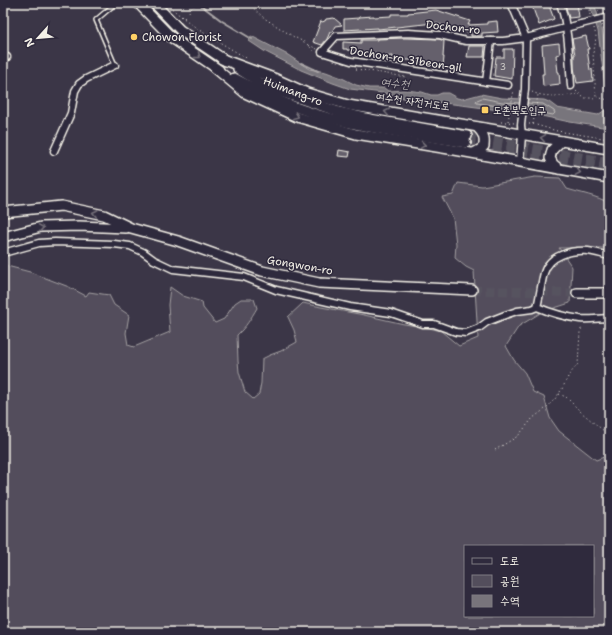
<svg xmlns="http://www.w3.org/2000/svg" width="612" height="635" viewBox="0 0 612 635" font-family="'Shantell Sans','Poor Story',sans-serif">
<rect width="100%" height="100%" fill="#3b3647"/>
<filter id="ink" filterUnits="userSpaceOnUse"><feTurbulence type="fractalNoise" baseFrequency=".025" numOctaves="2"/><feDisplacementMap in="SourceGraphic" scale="8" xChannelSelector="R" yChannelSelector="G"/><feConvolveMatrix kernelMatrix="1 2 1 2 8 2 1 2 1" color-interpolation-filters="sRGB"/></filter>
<g filter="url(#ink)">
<!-- green -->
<path fill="#534e5c" stroke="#a4a0a2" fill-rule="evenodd" d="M535 177 560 178 567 189C580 193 597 196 609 203V248H559L572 267 570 303 542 312 519 326 506 346 514 360 525 373 533 392 544 397 550 418 559 431 596 460 609 455V632H3V265L30 272 69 287 86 296 89 292 109 295 114 305 129 315 126 333 128 345 134 347 170 332 168 305 170 287 183 296 202 302 203 308 215 323 224 319 235 303 241 299H254L257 308C251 318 246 327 237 335L238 361 239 372 245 392 253 399 259 394 261 383 262 359 270 355 281 351 297 342 294 330 288 317 303 303 321 307 364 315 404 324 429 328 441 331 459 346 478 338 474 271 466 267 455 258 456 244 453 218 442 197 453 195 458 183 482 186ZM465 546H593V616H465Z"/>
<!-- water -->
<g fill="#78747b" stroke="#aaa6a7">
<polygon points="589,3 594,3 602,29 609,70 609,102 605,87 598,31"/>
<polygon points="251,36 288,55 309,69 326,72 342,78 356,85 369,88 384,88 388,91 406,90 422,92 431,95 437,95 442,93 448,93 457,98 462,99 481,94 502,98 544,100 549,102 557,108 598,115 605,110 609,106 609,128 570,122 537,115 469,106 453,104 408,99 383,93 350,89 333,83 301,70 264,51 249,41"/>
</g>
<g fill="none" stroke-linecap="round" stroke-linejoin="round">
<!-- shore -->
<g stroke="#c2bfbc" stroke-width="1">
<polyline points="519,109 477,103 476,101 477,100 482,98 502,102 519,103"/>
<polyline points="527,110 553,115 555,113 554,111 543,104 527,103"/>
</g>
<!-- stream -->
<g stroke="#aaa6a7" stroke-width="2">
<polyline points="198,3 222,21 252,39"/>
<polyline points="301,63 318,71"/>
</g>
</g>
<!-- building -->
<g fill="#65616c" stroke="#f4f1e8">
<polygon points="531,3 548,3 554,19 539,25"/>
<polygon points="569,3 577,3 579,17 569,18 565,4"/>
<polygon points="436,10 470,21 468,25 487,24 487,22 497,21 498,32 482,33 482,36 471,36 471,34 452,27 452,28 434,23 378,29 378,28 344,30 344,19 359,18 359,17 374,16 374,17 391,16 391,14 408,14 408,13"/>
<polygon points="334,18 342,25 335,26 332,32 330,32 327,39 322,45 313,42 321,21 323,22 324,21 325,21 326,19"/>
<polygon points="586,36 589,49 587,49 590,70 592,69 593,81 577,83 574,68 574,55 575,55 572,39"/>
<polygon points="405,38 439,39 444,41 443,57 444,57 443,67 428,65 428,62 412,60 393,60 393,56 377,57 377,53 361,53 361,51 347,50 347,49 343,49 343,42 361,43 361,40 377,40 377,39"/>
<polygon points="559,43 560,54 556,55 558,72 559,72 560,84 543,86 542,74 544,74 542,45"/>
<polygon points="469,46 485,46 484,57 467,57"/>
<polygon points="504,49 513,49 512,79 494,76 496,57 504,57"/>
<polygon points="339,150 350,152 349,157 338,156"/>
</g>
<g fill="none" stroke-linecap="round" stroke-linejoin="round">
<!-- secondary-tunnel -->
<g stroke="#57525f" stroke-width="9" stroke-dasharray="9 4.5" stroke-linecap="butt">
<polyline points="467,136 609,162"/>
<polyline points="466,143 609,170"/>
<polyline points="472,290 577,293"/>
</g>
<defs>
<polyline id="service" points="115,65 96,20 116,3"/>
<g id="minor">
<polyline points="511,3 526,38 525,89 521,125 522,135 520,162"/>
<path d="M560 3C569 29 569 59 571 86"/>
<polyline points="3,61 7,57"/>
<polyline points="486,82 491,41"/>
<polyline points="508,85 351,61 322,52 336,36 408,33 440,35 466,41 503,41 526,38 581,24"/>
<polyline points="54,151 71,113 75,91 79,84 86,79 115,65"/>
<polyline points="3,253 39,243 55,242 114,244 130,246 143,252 154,260 173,269 244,277 276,290 350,307 391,313 423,324 434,324 456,332 466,333 479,328 487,322 505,315 517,311 532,309 537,307"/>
<path d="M609 256C602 254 595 252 588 251 571 250 549 255 544 273 541 284 540 296 537 307 551 313 566 317 580 319 590 320 600 318 609 318"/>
</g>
<g id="secondary">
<polyline points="138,3 172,38 219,70"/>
<polyline points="154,3 180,30 226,61"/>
<polyline points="222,59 276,79 307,93 348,105 609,149"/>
<polyline points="215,68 245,93 297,117 356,134 449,149 609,178"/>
<polyline points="238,69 259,82 275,90 339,112 370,119 467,136"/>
<path d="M234 78C257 90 279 102 304 110 354 128 413 134 466 143"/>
<path d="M474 153 481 149 484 146C485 137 483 133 477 127"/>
<polyline points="559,169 553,164 550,158 552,150 561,141"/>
<polyline points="3,212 61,206 104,215 131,228 178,241 262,271 319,283 472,290"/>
<polyline points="3,237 41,227 79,226 126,228"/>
<polyline points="577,293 609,293"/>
</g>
</defs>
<!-- service casing -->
<use href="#service" stroke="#f4f1e8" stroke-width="6"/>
<!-- minor casing -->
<use href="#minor" stroke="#f4f1e8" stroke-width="9"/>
<!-- secondary casing -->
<use href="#secondary" stroke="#f4f1e8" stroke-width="12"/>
<!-- path -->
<g stroke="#f4f1e8" stroke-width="1" stroke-dasharray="1 3" stroke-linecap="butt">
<polyline points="166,3 177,13 199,30 248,59"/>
<polyline points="248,3 264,18 294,37 306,43"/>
<polyline points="585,3 589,10 590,15"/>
<polyline points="597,3 599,7 598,13"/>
<polyline points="184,18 196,3"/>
<polyline points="606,24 608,29 609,36"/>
<path d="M602 25C604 31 608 35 609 41"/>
<polyline points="594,28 596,36 595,46 593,53 596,97"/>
<polyline points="307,44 315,52"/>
<polyline points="309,45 317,49"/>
<polyline points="356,69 406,77"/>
<polyline points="576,91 584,98 593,98 596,97 609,100"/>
<path d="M532 92C545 98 565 96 579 94"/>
<polyline points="508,121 514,90"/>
<polyline points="501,122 508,122 514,123"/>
<polyline points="529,124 533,124 557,131 609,139"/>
<polyline points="533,124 538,95"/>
<polyline points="559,394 566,397 581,412 604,431"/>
<polyline points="495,450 518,436 533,418 545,409 555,399 562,389 569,375 578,364 580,332 582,327"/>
</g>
<!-- service -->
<use href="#service" stroke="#2f2a3d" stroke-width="3"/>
<!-- minor -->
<use href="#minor" stroke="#2f2a3d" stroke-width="6"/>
<!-- secondary -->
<use href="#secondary" stroke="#2f2a3d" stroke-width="9"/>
<defs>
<polyline id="minor-bridge" points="581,24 609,17"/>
</defs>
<!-- minor-bridge casing -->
<use href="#minor-bridge" stroke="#f4f1e8" stroke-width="9" stroke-linecap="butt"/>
<!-- minor-bridge -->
<use href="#minor-bridge" stroke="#2f2a3d" stroke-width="6"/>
</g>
<!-- one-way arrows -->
<defs><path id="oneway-chevron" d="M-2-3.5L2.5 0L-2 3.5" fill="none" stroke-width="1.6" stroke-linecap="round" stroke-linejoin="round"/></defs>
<g stroke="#747079">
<use href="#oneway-chevron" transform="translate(198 56) rotate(36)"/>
<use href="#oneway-chevron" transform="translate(387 112) rotate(-169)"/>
<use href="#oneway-chevron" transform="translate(296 116) rotate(21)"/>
<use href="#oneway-chevron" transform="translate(543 138) rotate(-171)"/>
<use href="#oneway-chevron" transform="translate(423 145) rotate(9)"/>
<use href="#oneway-chevron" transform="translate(578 172) rotate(10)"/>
<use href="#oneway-chevron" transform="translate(95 213) rotate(-167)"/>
<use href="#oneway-chevron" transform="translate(41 228) rotate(-8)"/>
</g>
</g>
<!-- markers -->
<g fill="#ffd166" stroke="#2f2a3d" stroke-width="1.5">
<circle cx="134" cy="37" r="4"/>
<rect x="481" y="106" width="8" height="8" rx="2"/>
</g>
<g text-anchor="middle" stroke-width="3" stroke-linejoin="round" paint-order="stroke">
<!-- number labels -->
<g font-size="9" fill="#d0cdc9">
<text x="503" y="70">3</text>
</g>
<!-- street labels -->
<g font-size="11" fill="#f4f1e8" stroke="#2f2a3d">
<text transform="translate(453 27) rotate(6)" y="4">Dochon-ro</text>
<text transform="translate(406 59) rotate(9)" y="4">Dochon-ro 31beon-gil</text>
<text transform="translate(293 91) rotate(21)" y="4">Huimang-ro</text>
<text transform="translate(413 101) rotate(8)" y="4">여수천 자전거도로</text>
<text transform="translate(300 265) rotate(10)" y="4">Gongwon-ro</text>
</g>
<!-- poi labels -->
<g font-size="11" fill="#f4f1e8" stroke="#2f2a3d" text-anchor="start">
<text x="142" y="41">Chowon Florist</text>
<text x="493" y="114">도촌북로입구</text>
</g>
<!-- water labels -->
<g font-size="12" font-style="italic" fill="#b6b2b2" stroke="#2f2a3d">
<text transform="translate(395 83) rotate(6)" y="4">여수천</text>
</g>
</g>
<!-- margin -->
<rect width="612" height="635" fill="none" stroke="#2f2a3d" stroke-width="16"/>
<rect x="8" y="8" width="596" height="619" fill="none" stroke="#f4f1e8" stroke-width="1.5" filter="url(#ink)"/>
<!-- legend -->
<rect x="464" y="545" width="130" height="72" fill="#2f2a3d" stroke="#7e7a81"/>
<rect x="472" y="558" width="20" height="6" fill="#2f2a3d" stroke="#7e7a81"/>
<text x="500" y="565" font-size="12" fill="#f4f1e8">도로</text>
<rect x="472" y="575" width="20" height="12" fill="#534e5c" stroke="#7e7a81"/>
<text x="500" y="585" font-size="12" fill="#f4f1e8">공원</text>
<rect x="472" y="595" width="20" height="12" fill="#78747b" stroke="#7e7a81"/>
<text x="500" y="605" font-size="12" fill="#f4f1e8">수역</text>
<!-- north arrow -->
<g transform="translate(38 38) rotate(243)" stroke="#2f2a3d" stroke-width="3" paint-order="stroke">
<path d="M0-3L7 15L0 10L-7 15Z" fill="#f4f1e8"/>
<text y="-6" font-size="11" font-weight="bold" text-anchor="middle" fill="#f4f1e8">N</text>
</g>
</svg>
